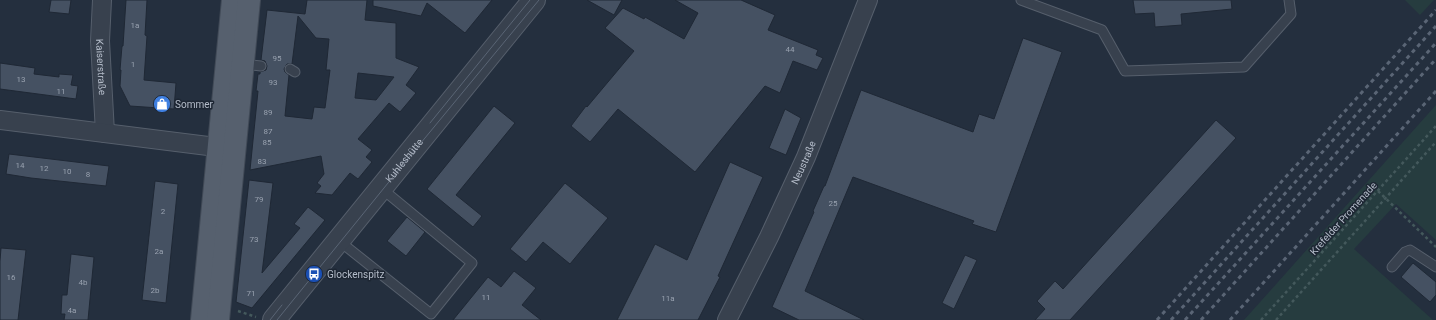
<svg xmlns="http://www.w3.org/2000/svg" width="1436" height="320" viewBox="0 0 1436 320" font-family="Roboto,sans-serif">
<rect width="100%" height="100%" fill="#242f3e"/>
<!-- green -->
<g fill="#263c3f">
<polygon points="1405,0 1434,0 1420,15"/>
<polygon points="1436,105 1436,240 1396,204 1354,249 1433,320 1244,320"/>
</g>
<!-- building -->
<g fill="#455162" stroke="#1f2835" fill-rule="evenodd">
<polygon points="51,0 71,0 69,14 49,12"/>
<polygon points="126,0 147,0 145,35 147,36 144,80 176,83 174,109 130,106 120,86 121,70 120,70 122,46 123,46"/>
<path d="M307 0H367L365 20 396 23V58L419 67 406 85 416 93 400 112 389 103 358 139 372 150 366 157 372 162 358 179 350 173 332 195 315 193 321 186 317 183 324 174 321 156 250 170 258 91H256L258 74H260V72L266 70 267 66 265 61 261 60 267 10 305 14ZM298 16 316 38 329 39 326 70H330L325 108 314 107 312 119 285 116 289 75 285 72 284 69 287 64H292ZM358 73 394 77 376 100 355 98Z"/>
<polygon points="373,0 492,0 465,33 427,3 421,16 373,6"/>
<polygon points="587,0 622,0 614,15"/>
<polygon points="675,0 741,0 775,15 768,30 818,50 816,55 823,58 817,70 793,61 780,93 765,86 695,172 618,109 590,142 571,126 586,106 587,107 634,51 605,28 623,8 644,19 645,17 684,39 698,13"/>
<polygon points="1133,0 1231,0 1232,9 1181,14 1182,25 1155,27 1154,13 1135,14"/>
<polygon points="1023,38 1062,52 996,232 972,224 974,221 853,177 805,291 864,320 799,320 772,307 814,212 813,211 824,186 825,186 861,90 973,132 979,114 994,119"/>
<polygon points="0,63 35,68 34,74 59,77 59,74 73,75 71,85 78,86 76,99 0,89"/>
<polygon points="494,106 515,123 456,195 482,216 473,227 427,189"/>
<polygon points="785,109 801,118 786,155 769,148"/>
<polygon points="1216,120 1236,138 1070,320 1035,320 1045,309 1037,301 1055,281 1063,289"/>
<polygon points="9,154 109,166 106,186 31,178 6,174"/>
<polygon points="730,162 763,177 718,276 720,277 698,320 617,320 655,244 687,260"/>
<polygon points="249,180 273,183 262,273 300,228 294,224 308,207 325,220 252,308 236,302"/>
<polygon points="155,181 178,184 166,303 142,300"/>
<polygon points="565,183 608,218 570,264 543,242 526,262 510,249"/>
<polygon points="407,217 425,232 406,256 387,241"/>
<polygon points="1,248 26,250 18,320 0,320 0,261"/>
<polygon points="71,254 94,257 88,320 64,320 65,314 61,314 62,295 67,295"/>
<polygon points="965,255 977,260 954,309 942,303"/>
<polygon points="1413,263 1436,282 1436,295 1430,302 1401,277"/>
<polygon points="514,271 536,288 522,305 541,320 453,320 488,277 501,287"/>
</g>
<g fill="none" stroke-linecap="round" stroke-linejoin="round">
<defs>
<g id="service">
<polyline points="1021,0 1102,30 1125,71 1244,67 1291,14 1289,0"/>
<polyline points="243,64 261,66"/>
<polyline points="290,69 295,72"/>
<polyline points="338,240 431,314 472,263 381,188"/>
<polyline points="1392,267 1405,252 1410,250 1436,267"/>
</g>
<g id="minor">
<path id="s1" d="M102 0 100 41 105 133"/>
<polyline points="0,120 232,149"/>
<path id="s2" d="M727 320 769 237 806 157 868 0"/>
</g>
<g id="tertiary">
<path id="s3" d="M274 320 534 0"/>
</g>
<g id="primary">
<polyline points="202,320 233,0"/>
<polyline points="218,320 249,0"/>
</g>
</defs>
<!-- service casing -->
<use href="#service" stroke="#565f6c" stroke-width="11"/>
<!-- minor casing -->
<use href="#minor" stroke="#565f6c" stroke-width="20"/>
<!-- tertiary casing -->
<use href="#tertiary" stroke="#565f6c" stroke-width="24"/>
<!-- primary casing -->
<use href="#primary" stroke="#414a57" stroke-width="24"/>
<!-- path -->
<g stroke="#44595c" stroke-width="2.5" stroke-dasharray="3 3" stroke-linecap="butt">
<polyline points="1378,191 1436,247"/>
<polyline points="238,311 256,317"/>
<polyline points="1261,320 1436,126"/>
<polyline points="1276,320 1436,142"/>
</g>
<!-- service -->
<use href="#service" stroke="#38414e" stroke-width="9"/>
<!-- minor -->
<use href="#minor" stroke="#38414e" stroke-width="18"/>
<!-- tertiary -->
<use href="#tertiary" stroke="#38414e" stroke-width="22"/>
<!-- primary -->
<use href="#primary" stroke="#56606e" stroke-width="22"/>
<!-- tram -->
<g stroke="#5a6575" stroke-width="1">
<polyline points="430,123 530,0"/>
<polyline points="270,320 282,305"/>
<polyline points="277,320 401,167 539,0"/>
</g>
<!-- rail -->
<g stroke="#5a6575" stroke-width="3" stroke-dasharray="4 4" stroke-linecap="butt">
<polyline points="1157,320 1436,10"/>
<polyline points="1171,320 1436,26"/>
<polyline points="1185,320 1436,43"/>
<polyline points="1201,320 1436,59"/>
<polyline points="1230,320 1436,91"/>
</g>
</g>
<!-- icons -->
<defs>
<symbol id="shop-disc" viewBox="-11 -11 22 22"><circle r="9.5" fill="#3f7fe0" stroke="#1d2633"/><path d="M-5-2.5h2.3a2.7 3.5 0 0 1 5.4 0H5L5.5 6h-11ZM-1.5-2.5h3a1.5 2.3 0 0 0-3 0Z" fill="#fff"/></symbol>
<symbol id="bus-disc" viewBox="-11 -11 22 22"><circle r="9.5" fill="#1a4fb4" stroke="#1d2633"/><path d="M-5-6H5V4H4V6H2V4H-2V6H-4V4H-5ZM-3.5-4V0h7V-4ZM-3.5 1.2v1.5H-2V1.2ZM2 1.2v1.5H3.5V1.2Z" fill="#fff"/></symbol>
</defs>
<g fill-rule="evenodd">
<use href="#shop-disc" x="152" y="94" width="20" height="20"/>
<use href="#bus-disc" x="304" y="264" width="20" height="20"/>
</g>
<g text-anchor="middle" stroke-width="3" stroke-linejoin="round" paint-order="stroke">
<!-- number labels -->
<g font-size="8" fill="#98a1af">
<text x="135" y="28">1a</text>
<text x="790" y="52">44</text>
<text x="277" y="61">95</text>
<text x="133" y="67">1</text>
<text x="21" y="82">13</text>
<text x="273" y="85">93</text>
<text x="61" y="94">11</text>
<text x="268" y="115">89</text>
<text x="268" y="134">87</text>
<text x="267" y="145">85</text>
<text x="262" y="164">83</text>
<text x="20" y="168">14</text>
<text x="44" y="171">12</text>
<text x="67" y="174">10</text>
<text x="88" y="177">8</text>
<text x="259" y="202">79</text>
<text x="833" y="206">25</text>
<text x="163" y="214">2</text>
<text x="254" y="242">73</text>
<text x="159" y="254">2a</text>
<text x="11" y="280">16</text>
<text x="83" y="285">4b</text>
<text x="155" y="293">2b</text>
<text x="251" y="296">71</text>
<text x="486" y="300">11</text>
<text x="668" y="301">11a</text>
<text x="72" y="313">4a</text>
</g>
<!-- street labels -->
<g font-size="10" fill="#b4bcc9" stroke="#1d2633">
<text dy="4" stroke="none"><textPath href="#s1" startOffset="67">Kaiserstraße</textPath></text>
<text dy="4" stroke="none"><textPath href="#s3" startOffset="206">Kuhleshütte</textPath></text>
<text dy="4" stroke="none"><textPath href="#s2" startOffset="175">Neustraße</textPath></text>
<text transform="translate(1343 218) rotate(-48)" y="4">Krefelder Promenade</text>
</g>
<!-- poi labels -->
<g font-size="10" fill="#b4bcc9" stroke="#1d2633" text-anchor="start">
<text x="175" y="108">Sommer</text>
<text x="327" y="278">Glockenspitz</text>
</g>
</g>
</svg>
